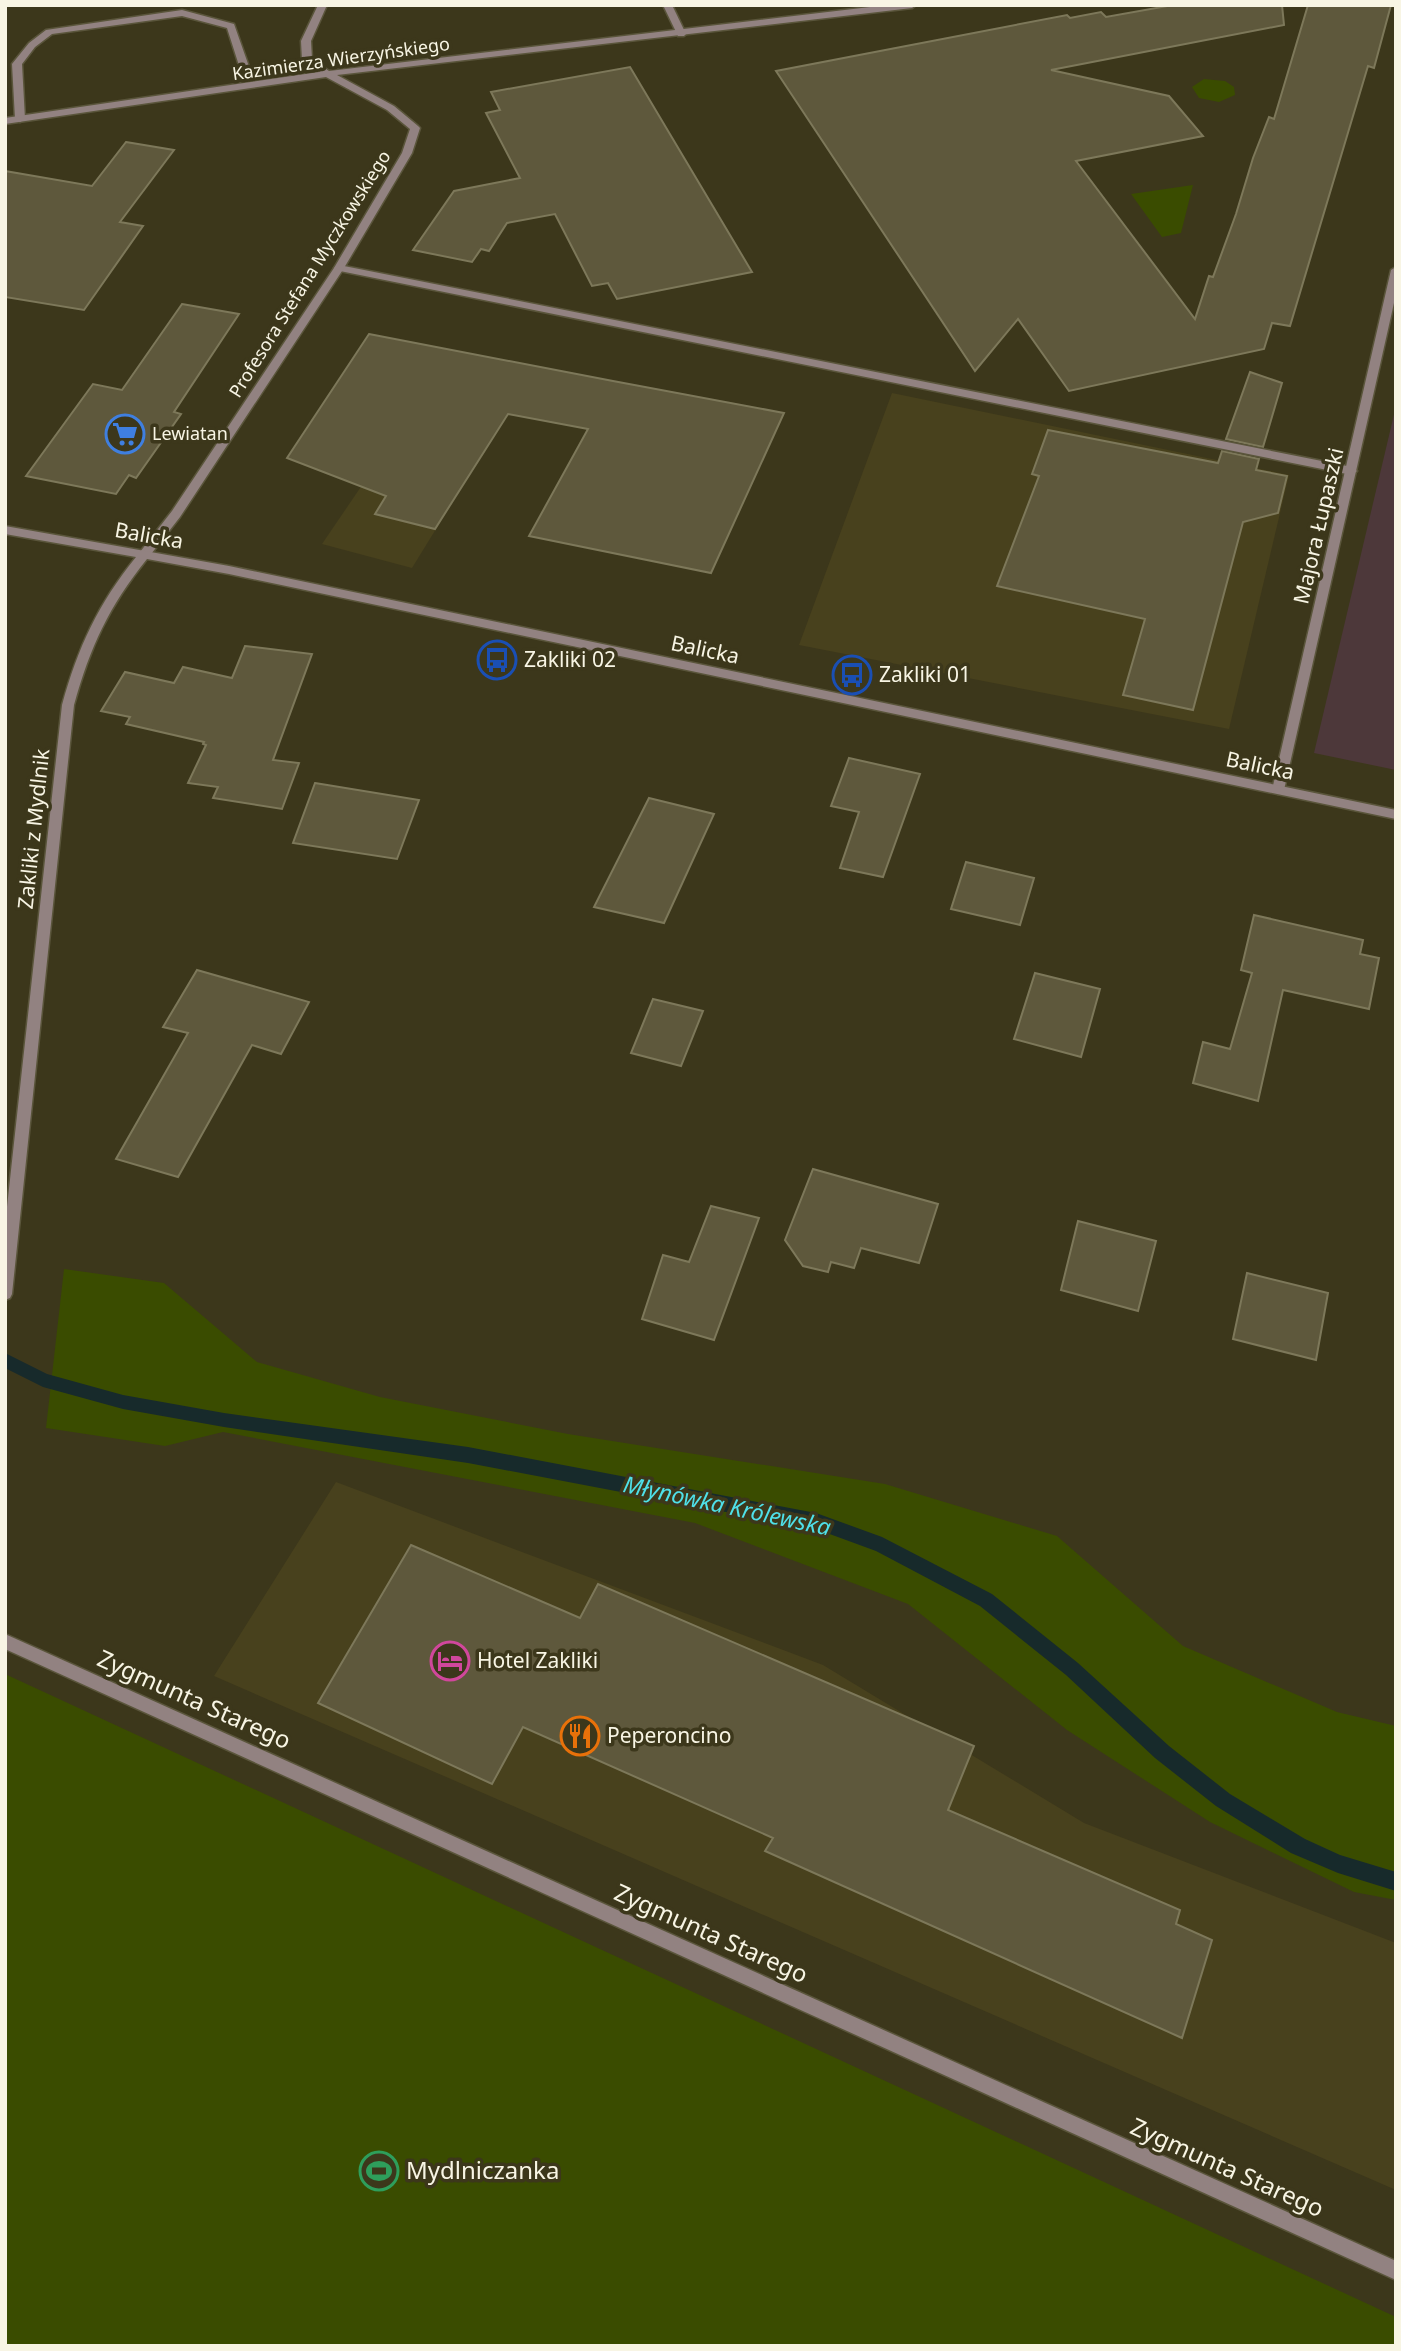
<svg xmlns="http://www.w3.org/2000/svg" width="1401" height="2351" viewBox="0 0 1401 2351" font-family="'Noto Sans',sans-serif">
<rect width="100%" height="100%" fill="#3c371b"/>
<!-- built -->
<g fill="#48411d">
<polygon points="892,393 1289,475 1229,729 799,645"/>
<polygon points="371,472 460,490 412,568 322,544"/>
<polygon points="336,1482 823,1665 1084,1823 1396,1943 1396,2190 214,1676"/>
</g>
<!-- education -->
<polygon fill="#4d383a" points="1396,406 1396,770 1314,753"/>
<!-- green -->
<g fill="#3a4c00">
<polygon points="1204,79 1225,81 1234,87 1235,95 1219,102 1199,98 1192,87"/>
<polygon points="1193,185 1181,233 1162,237 1131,194"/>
<polygon points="64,1269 164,1283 257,1362 380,1397 568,1434 885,1484 1057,1536 1183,1646 1337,1712 1396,1726 1396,1900 1354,1892 1210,1822 1067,1730 908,1604 695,1523 223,1432 165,1446 46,1428"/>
<polygon points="5,1674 1396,2317 1396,2346 5,2346"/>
</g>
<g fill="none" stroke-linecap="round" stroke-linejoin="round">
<!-- stream -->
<polygon fill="#172a2b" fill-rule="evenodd" points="5,1353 47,1374 123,1395 224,1413 468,1447 816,1513 882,1537 992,1594 1078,1663 1169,1746 1230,1794 1305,1839 1340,1855 1396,1872 1396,1891 1338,1873 1291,1853 1216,1806 1155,1758 1066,1675 980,1606 876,1551 816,1529 468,1463 224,1427 123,1409 43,1387 5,1368"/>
</g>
<!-- building -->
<g fill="#5e583c" stroke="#7d785a" stroke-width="2">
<polygon points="1173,5 1282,5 1284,25 1051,70 1169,96 1203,136 1076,161 1195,319 1209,276 1213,277 1236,214 1253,158 1269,117 1274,119 1308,5 1391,5 1374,68 1368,66 1290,326 1272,323 1264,349 1069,391 1018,319 975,371 776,71 1067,15 1070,18 1101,12 1106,17"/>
<polygon points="630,67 752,272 617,299 608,283 592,286 555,214 507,223 489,251 481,249 472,262 413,250 454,191 520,178 486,113 500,110 491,92"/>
<polygon points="126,142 174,150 120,222 143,226 84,310 5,297 5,171 92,186"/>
<polygon points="182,304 239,314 174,412 181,414 136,478 129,475 116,494 26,476 93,384 122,390"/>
<polygon points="369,334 613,381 784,413 711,573 529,536 588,429 508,414 435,529 375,514 386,496 287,458"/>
<polygon points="1250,372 1282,383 1263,447 1226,439"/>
<polygon points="1048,430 1218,463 1222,451 1259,459 1256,470 1287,476 1278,513 1243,522 1193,710 1123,695 1145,619 997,586 1039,476 1032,474"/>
<polygon points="245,646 312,654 273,760 299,763 282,809 213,798 218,787 188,783 206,745 203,744 204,742 126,724 130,717 101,711 125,672 174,683 183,667 232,678"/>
<polygon points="849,758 920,774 883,877 840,868 859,812 831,806"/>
<polygon points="315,783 419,800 397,859 293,843"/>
<polygon points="649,798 714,814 664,923 594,907"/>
<polygon points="966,862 1034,878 1020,925 951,909"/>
<polygon points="1254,915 1363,940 1360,954 1379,958 1369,1009 1283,990 1258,1101 1193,1083 1203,1042 1230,1049 1252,973 1241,970"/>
<polygon points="197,970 309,1002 281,1054 252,1045 178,1177 116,1159 188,1033 163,1027"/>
<polygon points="1035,973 1100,989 1081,1057 1014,1039"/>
<polygon points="653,999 703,1011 681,1066 631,1053"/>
<polygon points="813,1169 938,1204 919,1263 861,1248 854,1268 831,1262 828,1272 803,1266 785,1240"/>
<polygon points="711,1206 759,1218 714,1340 642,1319 663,1255 689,1262"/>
<polygon points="1078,1221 1156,1241 1138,1311 1061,1290"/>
<polygon points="1247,1273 1328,1293 1316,1360 1233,1339"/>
<polygon points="411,1545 580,1618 598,1584 974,1746 948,1810 1180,1910 1176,1924 1212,1940 1182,2038 765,1851 773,1838 523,1727 492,1784 318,1703"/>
</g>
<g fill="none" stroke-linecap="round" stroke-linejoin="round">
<defs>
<g id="service">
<polygon points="663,5 672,5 686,34 684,36 678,36"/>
<polygon points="182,10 234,24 253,78 251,80 243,78 227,28 182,16 52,34 35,47 22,64 25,119 20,122 15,119 12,64 29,43 46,30"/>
<polygon points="339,265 1352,467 1357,471 1352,475 335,270 334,268"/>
</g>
<g id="minor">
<polygon points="318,5 327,5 311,41 312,59 329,71 887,5 916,5 912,8 337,75 394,106 418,126 420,128 412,153 344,268 180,517 148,558 140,558 140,552 172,511 334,268 402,153 410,129 387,110 326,77 5,124 5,118 319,72 302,60 301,41"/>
<polygon points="1396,267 1396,294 1284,790 1278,794 1272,790 1391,270"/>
<polygon points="5,1634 1396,2261 1396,2280 5,1649"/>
</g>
<path id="tertiary" d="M5 526 229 566 1396 810V819L229 574 147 559C109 606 90 647 74 705L12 1294 10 1298 5 1300V1225L62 705C78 647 98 604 136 557L5 534Z"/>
</defs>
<!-- service casing -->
<use href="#service" stroke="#5a553b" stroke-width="3"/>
<!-- minor casing -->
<use href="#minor" stroke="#5a553b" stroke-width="3"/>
<!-- tertiary casing -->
<use href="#tertiary" stroke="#5a553b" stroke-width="3"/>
<!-- service -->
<use href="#service" fill="#928281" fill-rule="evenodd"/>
<!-- minor -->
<use href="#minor" fill="#928281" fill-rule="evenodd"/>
<!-- tertiary -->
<use href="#tertiary" fill="#928281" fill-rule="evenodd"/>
</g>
<!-- icons -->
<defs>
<symbol id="supermarket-ring" viewBox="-11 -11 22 22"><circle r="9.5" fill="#3c371b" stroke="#3f7fe0" stroke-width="1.5"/><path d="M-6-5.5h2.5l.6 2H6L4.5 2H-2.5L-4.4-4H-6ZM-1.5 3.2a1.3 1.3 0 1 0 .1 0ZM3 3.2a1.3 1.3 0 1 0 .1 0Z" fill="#3f7fe0"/></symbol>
<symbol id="bus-ring" viewBox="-11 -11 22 22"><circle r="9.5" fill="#3c371b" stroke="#1a4fb4" stroke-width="1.5"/><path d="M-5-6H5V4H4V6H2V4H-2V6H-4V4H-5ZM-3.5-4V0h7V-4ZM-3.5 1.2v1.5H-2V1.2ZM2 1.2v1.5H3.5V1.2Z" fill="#1a4fb4"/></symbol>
<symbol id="hotel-ring" viewBox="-11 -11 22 22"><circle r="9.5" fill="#3c371b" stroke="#d1479c" stroke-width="1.5"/><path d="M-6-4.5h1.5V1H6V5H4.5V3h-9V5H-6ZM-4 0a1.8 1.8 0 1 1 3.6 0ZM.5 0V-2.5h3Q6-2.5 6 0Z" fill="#d1479c"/></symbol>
<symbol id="restaurant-ring" viewBox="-11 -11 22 22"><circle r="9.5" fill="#3c371b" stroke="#e8710a" stroke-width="1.5"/><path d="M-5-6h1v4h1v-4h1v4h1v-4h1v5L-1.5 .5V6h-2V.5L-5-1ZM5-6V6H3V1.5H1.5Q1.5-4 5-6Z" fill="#e8710a"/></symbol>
<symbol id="stadium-ring" viewBox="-11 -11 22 22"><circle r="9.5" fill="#3c371b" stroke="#2e9e5b" stroke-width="1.5"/><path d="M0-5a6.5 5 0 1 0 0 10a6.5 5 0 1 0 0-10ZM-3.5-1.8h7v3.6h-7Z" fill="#2e9e5b"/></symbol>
</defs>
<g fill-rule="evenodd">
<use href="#supermarket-ring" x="103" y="412" width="44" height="44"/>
<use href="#bus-ring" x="475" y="638" width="44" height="44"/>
<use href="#bus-ring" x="830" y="653" width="44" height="44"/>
<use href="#hotel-ring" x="428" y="1639" width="44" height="44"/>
<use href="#restaurant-ring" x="558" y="1714" width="44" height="44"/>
<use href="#stadium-ring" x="357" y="2149" width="44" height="44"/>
</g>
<g text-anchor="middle" stroke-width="7" stroke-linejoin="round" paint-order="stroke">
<!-- far-street labels -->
<g font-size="18" fill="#f8f5e4" stroke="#3c371b">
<text transform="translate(341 59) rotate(-8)" y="6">Kazimierza Wierzyńskiego</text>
<text transform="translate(310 274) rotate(-58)" y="6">Profesora Stefana Myczkowskiego</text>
</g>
<!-- far-poi labels -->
<g font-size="18" fill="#f8f5e4" stroke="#3c371b" text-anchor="start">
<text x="152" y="440">Lewiatan</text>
</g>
<!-- street labels -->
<g font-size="21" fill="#f8f5e4" stroke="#3c371b">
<text transform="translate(1319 526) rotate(-77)" y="7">Majora Łupaszki</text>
<text transform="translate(149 536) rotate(10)" y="7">Balicka</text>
<text transform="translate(705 650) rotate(12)" y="7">Balicka</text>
<text transform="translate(1260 766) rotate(12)" y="7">Balicka</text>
<text transform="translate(34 829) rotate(-84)" y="7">Zakliki z Mydlnik</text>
</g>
<!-- poi labels -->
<g font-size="21" fill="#f8f5e4" stroke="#3c371b" text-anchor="start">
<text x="524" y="667">Zakliki 02</text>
<text x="879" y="682">Zakliki 01</text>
<text x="477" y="1668">Hotel Zakliki</text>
<text x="607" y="1743">Peperoncino</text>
</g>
<!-- water labels -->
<g font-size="23" font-style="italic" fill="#4fe0e9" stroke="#3c371b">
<text transform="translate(727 1506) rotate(12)" y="8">Młynówka Królewska</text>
</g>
<!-- near-street labels -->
<g font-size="24" fill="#f8f5e4" stroke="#3c371b">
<text transform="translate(194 1700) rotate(24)" y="8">Zygmunta Starego</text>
<text transform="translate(711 1934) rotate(24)" y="8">Zygmunta Starego</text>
<text transform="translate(1227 2168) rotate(24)" y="8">Zygmunta Starego</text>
</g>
<!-- near-poi labels -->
<g font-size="24" fill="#f8f5e4" stroke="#3c371b" text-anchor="start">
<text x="406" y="2179">Mydlniczanka</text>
</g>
</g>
<!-- border -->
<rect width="1401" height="2351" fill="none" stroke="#f8f5e4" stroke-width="14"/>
</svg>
